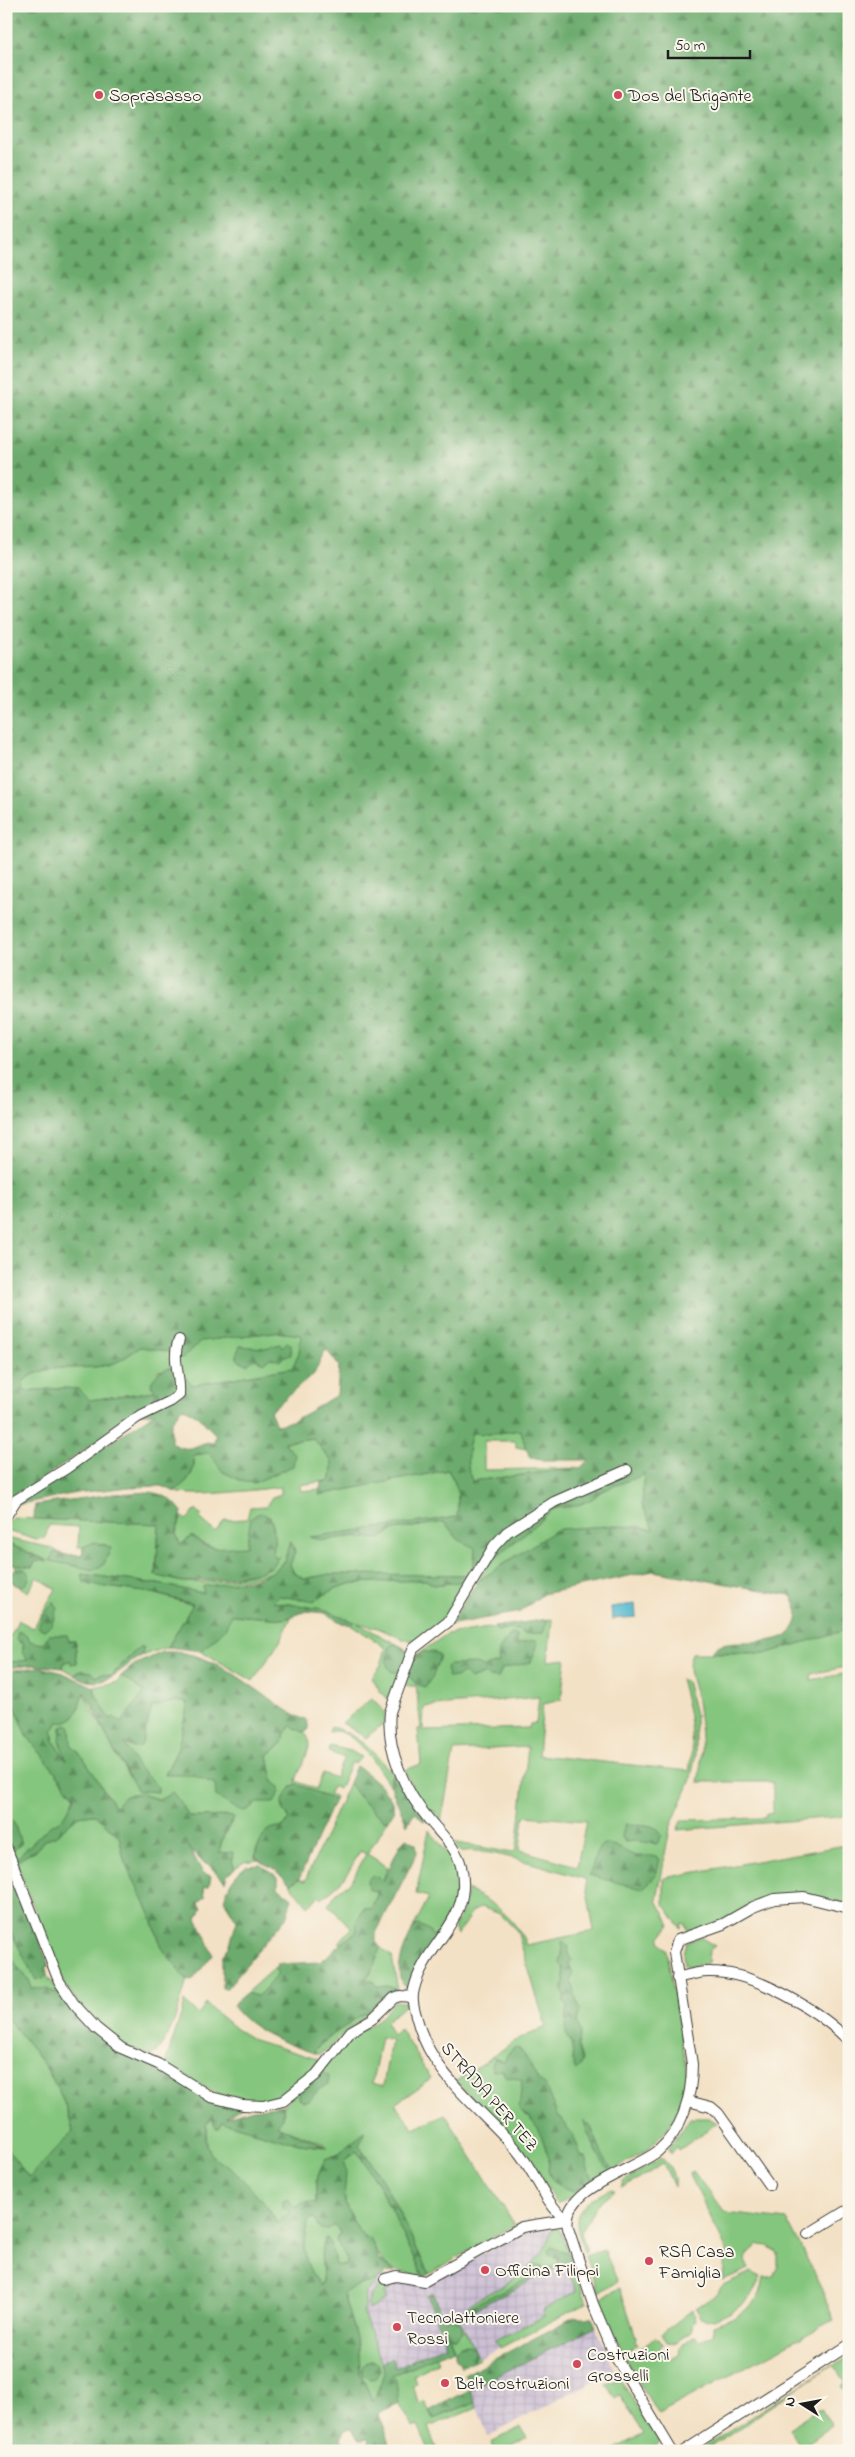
<svg xmlns="http://www.w3.org/2000/svg" width="855" height="2457" viewBox="0 0 855 2457" font-family="'Indie Flower',sans-serif">
<defs>
<pattern id="industrial-grid" width="8" height="8" patternUnits="userSpaceOnUse" patternTransform="scale(1.25)"><rect width="8" height="8" fill="#ccbfd4"/><path d="M0 4h8M4 0v8" fill="none" stroke="#afa4b5"/></pattern>
<pattern id="forest-firs" width="22" height="20" patternUnits="userSpaceOnUse" patternTransform="scale(1.25)"><rect width="22" height="20" fill="#6cab6d"/><path d="M5 1l3.5 6h-7zM16 11l3.5 6h-7z" fill="#588a59"/></pattern>
</defs>
<rect width="100%" height="100%" fill="#fbf7ec"/>
<filter id="ink" filterUnits="userSpaceOnUse"><feTurbulence type="fractalNoise" baseFrequency=".02" numOctaves="2"/><feDisplacementMap in="SourceGraphic" scale="10" xChannelSelector="R" yChannelSelector="G"/><feConvolveMatrix kernelMatrix="1 2 1 2 8 2 1 2 1" color-interpolation-filters="sRGB"/></filter>
<filter id="wash" filterUnits="userSpaceOnUse"><feTurbulence type="fractalNoise" baseFrequency=".0096" numOctaves="4" result="noise"/><feDisplacementMap in="SourceGraphic" scale="20" xChannelSelector="R" yChannelSelector="G"/><feGaussianBlur stdDeviation="1.12" result="paint"/><feColorMatrix in="noise" values="0 0 0 0 0 0 0 0 0 0 0 0 0 0 0 0 0 1.4 0 .05"/><feComposite in="paint" operator="in"/></filter>
<g filter="url(#wash)">
<rect width="100%" height="100%" fill="#f3e1c5"/>
<!-- industrial -->
<g fill="url(#industrial-grid)">
<polygon points="554,2228 559,2229 562,2233 587,2303 461,2367 453,2349 387,2377 363,2313 363,2302 370,2287 384,2276 429,2286 432,2282 523,2231"/>
<polygon points="596,2327 615,2370 488,2436 470,2389"/>
</g>
<!-- grass -->
<g fill="#85c67e" stroke="#50714d" fill-rule="evenodd">
<path d="M274 1332 301 1334 299 1353 292 1368 193 1385 175 1368 158 1371 156 1391 90 1400 78 1389 64 1388 23 1391V1381C52 1359 82 1374 114 1363 123 1360 132 1352 141 1347L167 1351 182 1358 201 1341Z"/>
<path d="M521 1430 526 1449 516 1447V1441H484V1470L580 1468 472 1481C465 1465 467 1449 472 1432L489 1434Z"/>
<path d="M313 1438 332 1462 331 1480 300 1485 301 1491 321 1489 319 1495 448 1470 458 1489V1517L312 1538 323 1540 356 1536 363 1539 394 1530 444 1522 459 1540 475 1547 474 1565 471 1575 330 1574 304 1579 294 1573 290 1565 295 1552 290 1541 285 1559 274 1572 229 1583 204 1594 158 1584 82 1574 84 1582 91 1585 153 1593 193 1605 168 1647 141 1656 143 1653 139 1647 111 1676 100 1674 96 1677C89 1671 81 1667 75 1675L63 1668 64 1663 71 1659 77 1663 75 1641 42 1644 29 1641 28 1636 23 1633V1649L28 1660 6 1663V1633L11 1636 18 1620 33 1628 56 1589 37 1577 28 1592 12 1582 11 1573 16 1568 15 1564 32 1567 36 1561 47 1560 6 1543V1538L52 1548 63 1555H83V1547H78L79 1527 49 1525 45 1538 36 1539 6 1531V1525L13 1518 159 1524 156 1575C164 1577 173 1580 182 1582 210 1585 245 1577 271 1567L264 1545C242 1547 211 1555 194 1537L180 1545 176 1533 182 1516 186 1520 196 1510 202 1516 200 1518 215 1532 225 1520 247 1519 250 1507 266 1506 272 1497 281 1494V1487C261 1489 187 1499 174 1491 187 1483 198 1471 193 1455Z"/>
<path d="M645 1471 642 1489 654 1530 639 1526 561 1529 478 1581C494 1552 525 1529 552 1510 560 1506 566 1508 575 1506 586 1504 593 1496 602 1491 616 1483 633 1482 645 1471Z"/>
<polygon points="426,1580 433,1585 469,1581 450,1617 417,1641 403,1639 378,1628 357,1623 404,1648 409,1653 390,1701 380,1691 372,1677 381,1665 386,1648 352,1625 354,1623 306,1606 272,1602 279,1596 313,1601 336,1588 354,1583"/>
<polygon points="231,1615 285,1619 292,1615 281,1640 253,1681 201,1651 224,1630"/>
<path d="M552 1619 548 1661 566 1659 561 1700 543 1704 538 1755 689 1771C695 1739 689 1710 680 1679L686 1681 695 1714V1758L690 1782 670 1828 657 1900 670 1925 660 1938V1942L667 1951 687 2074 681 2104 672 2123 646 2151 582 2188 571 2198 556 2204 539 2173 516 2144 456 2081 515 2041 546 2027 517 1931 500 1914 481 1907 472 1912 457 1935 454 1927 463 1911 467 1890C492 1901 517 1919 526 1945L594 1931 585 1879C563 1873 478 1844 461 1852L452 1842 513 1853 517 1848 528 1747 454 1751 440 1828 434 1821 435 1811H427L419 1802 406 1773 405 1770 421 1764 418 1729 421 1728 416 1686H403L415 1656 447 1634ZM539 1697 536 1723 530 1724 529 1728 423 1731 424 1707ZM524 1816 586 1821 577 1866 520 1850Z"/>
<path d="M849 1629V1666L812 1674 811 1680 849 1673V1816L677 1830 682 1820 765 1818 766 1814 773 1813V1782H698C704 1755 701 1728 697 1701 694 1681 684 1672 692 1653H767Z"/>
<polygon points="121,1676 145,1692 121,1723 110,1719 96,1695 94,1687 118,1682"/>
<path d="M12 1678 13 1702 28 1737 75 1797C69 1808 64 1822 51 1825L16 1859 19 1860 37 1849 45 1839 55 1836 78 1816 94 1814 119 1836 124 1859 151 1916 162 1948 187 1980C181 2001 170 2043 152 2056L127 2047 90 2017 64 1984 17 1865 12 1850 21 1844 14 1823 6 1815V1681Z"/>
<path d="M83 1692 127 1774 158 1787 136 1766 123 1742 141 1746 152 1707 177 1701 188 1703 178 1748 165 1774 194 1775 215 1784 273 1782 268 1755 283 1743 285 1733 291 1726C325 1736 302 1759 296 1781L316 1789 323 1773 335 1778 344 1758 328 1751 330 1746 351 1751 361 1757 355 1764 351 1762 339 1789 333 1786 329 1795 335 1797 334 1800 296 1784 291 1787 283 1808 289 1819 284 1827 267 1832 256 1850 255 1858 259 1860 244 1862 235 1868 232 1862 219 1853 222 1840 234 1817C219 1815 204 1818 188 1817L182 1804 134 1793 115 1807 83 1757 68 1763 54 1741 52 1732 58 1722Z"/>
<polygon points="372,1698 384,1711 385,1722 366,1738 342,1723"/>
<path d="M331 1727C357 1732 377 1756 394 1775L391 1777 390 1786C379 1770 352 1724 329 1732Z"/>
<path d="M349 1783C359 1798 370 1810 385 1821L389 1819 367 1854 388 1867 365 1924 341 1944 339 1942 352 1928 328 1905 337 1892 351 1882 366 1854 360 1851 345 1878 322 1899 319 1896 308 1906 290 1884 299 1879 305 1881Z"/>
<path d="M429 1830C452 1858 467 1877 449 1914 445 1924 437 1932 436 1942 428 1935 429 1925 414 1926L429 1897 416 1894Z"/>
<polygon points="845,1845 849,1846 849,1904 800,1894 699,1929 688,1931 685,1923 682,1924 681,1928 664,1904 664,1878"/>
<polygon points="6,1923 36,1980 47,1976 61,1995 46,1989 31,1988 30,1982 6,1952"/>
<polygon points="700,1937 715,1946 709,1950 708,1963 689,1967 684,1966 683,1953 686,1942"/>
<path d="M380 1947 392 1957 398 1990 344 2033 331 2047 320 2054H316L314 2050 392 1988C379 1981 360 1996 348 2002L371 1972Z"/>
<polygon points="275,1967 279,1974 260,1994 257,1996 246,1993"/>
<path d="M395 2001 407 2003 386 2022 392 2035 400 2029 431 2079 395 2104 414 2128 445 2114 515 2225 429 2274C407 2231 389 2184 359 2146L364 2132 339 2154 325 2159 316 2181V2203C288 2202 296 2215 277 2223L270 2211 239 2176 213 2158 207 2146 206 2125 212 2118 216 2129 223 2122 299 2144 324 2147 325 2144 276 2126 284 2114 283 2105 353 2035 379 2019ZM381 2037 391 2040 383 2086 372 2083Z"/>
<path d="M185 2002 198 2014 206 2004 236 2029 254 2040 317 2059 320 2065C310 2074 297 2090 285 2096 242 2116 200 2085 165 2064Z"/>
<path d="M6 2017C37 2053 62 2084 73 2132L29 2178 6 2147Z"/>
<polygon points="690,2118 709,2118 717,2123 679,2150 677,2146 671,2154 668,2149"/>
<path d="M357 2151 379 2186 424 2277C391 2271 384 2270 370 2239L366 2240C359 2233 346 2210 345 2201 343 2188 347 2175 343 2161Z"/>
<path d="M661 2158C670 2163 676 2177 674 2187L663 2163 646 2175 621 2187 623 2182Z"/>
<path d="M693 2171 725 2213 787 2220 822 2289 834 2320 658 2414 625 2359 657 2337 663 2344 659 2349 670 2360 680 2354 679 2348 695 2336 700 2340 713 2335V2325C739 2316 761 2307 764 2277H772L778 2266V2253L768 2246 758 2245 749 2253 745 2261 749 2269 723 2280 725 2255 728 2253 689 2173Z"/>
<path d="M610 2189 615 2190 596 2206 581 2232 587 2251 584 2252C571 2212 574 2209 610 2189Z"/>
<path d="M315 2217 336 2224 340 2233 336 2237C338 2247 348 2255 347 2265L335 2266 325 2238C316 2253 327 2272 320 2286 304 2266 300 2244 309 2220Z"/>
<path d="M554 2228 559 2229 571 2259 567 2263 566 2260 466 2309 469 2304C499 2286 546 2268 551 2230Z"/>
<polygon points="604,2250 618,2282 598,2292 585,2256"/>
<path d="M751 2272 761 2277C750 2302 738 2310 714 2320L700 2317 696 2308 714 2296 723 2285Z"/>
<polygon points="569,2274 577,2276 587,2303 500,2348 496,2340 544,2316 542,2311 577,2291"/>
<polygon points="378,2280 366,2292 363,2313 387,2377 436,2356 439,2362 413,2375 416,2383 412,2386 420,2404 425,2402 433,2419 475,2402 477,2407 429,2427 438,2451 429,2451 418,2425 413,2427 399,2403 378,2413 360,2373 359,2348 343,2294 354,2285"/>
<path d="M386 2282 390 2290 384 2293 387 2300 368 2310C366 2296 376 2289 386 2282Z"/>
<polygon points="620,2288 636,2337 635,2340 638,2344 623,2354 600,2298"/>
<polygon points="692,2310 695,2319 692,2325 692,2332 676,2343 666,2342 661,2334"/>
<polygon points="458,2317 479,2358 461,2367 445,2324"/>
<polygon points="849,2355 849,2390 846,2391 842,2386 846,2383 833,2365 705,2451 699,2451 702,2448"/>
<polygon points="620,2379 659,2442 651,2451 612,2451 644,2434 620,2395 614,2398 606,2384"/>
<polygon points="820,2408 832,2425 801,2447 789,2428"/>
<polygon points="521,2427 528,2438 509,2449 510,2451 490,2451 493,2449 491,2442"/>
</g>
<!-- forest -->
<g fill="url(#forest-firs)" stroke="#446444" fill-rule="evenodd">
<path d="M6 6H849V1629L767 1653 711 1652C715 1649 718 1645 723 1644 744 1638 790 1650 797 1620 799 1610 796 1603 790 1595L653 1571 543 1594 520 1612 449 1625 478 1581 554 1531 561 1529C592 1527 624 1523 654 1530L642 1505 644 1472 640 1476 601 1491 592 1499 575 1506H561L552 1510 469 1581 433 1585 426 1580 354 1583 336 1588 313 1601 279 1596 273 1602 324 1609 355 1622 352 1625 342 1623 325 1613 306 1611 285 1619 232 1615 224 1630 201 1651 168 1647 193 1604 153 1593 91 1585 84 1582 82 1574 158 1584 203 1593V1586C225 1584 274 1582 285 1559 288 1553 289 1546 290 1540L295 1552 290 1565 294 1573 304 1579 330 1574 470 1575 474 1565 475 1548 459 1540 444 1522 394 1530 380 1539 356 1536 323 1540 310 1537 457 1517C459 1499 459 1485 448 1470L319 1495 321 1483 331 1480 332 1462 313 1438 284 1442 295 1455 293 1466 254 1483 244 1482 223 1472 209 1453 193 1455C197 1471 187 1483 174 1491L161 1486 130 1487 76 1493 15 1505 155 1413H140L25 1490 18 1492 6 1507ZM274 1332 301 1335 299 1353 292 1368 193 1385 183 1376 181 1369C166 1365 158 1371 151 1383L155 1391 90 1400 78 1389 64 1388 24 1391 23 1381C52 1359 82 1374 114 1363 123 1360 132 1352 141 1347L167 1351 182 1358 202 1341ZM326 1349 339 1366 337 1395C319 1405 295 1423 276 1425L270 1411 314 1374ZM182 1407 198 1416 216 1435 214 1442C196 1441 193 1456 171 1443V1422ZM521 1430 526 1449 531 1458 541 1460H590L580 1468 472 1481C465 1465 467 1449 472 1433L489 1434Z"/>
<polygon points="287,1342 291,1345 291,1355 284,1356 280,1361 270,1358 264,1363 255,1359 247,1364 238,1360 236,1355 240,1346 265,1348 280,1344 282,1347"/>
<path d="M150 1492C164 1494 174 1500 182 1512L176 1533 180 1545 192 1536 203 1545 213 1548 246 1546 251 1517 260 1513 270 1516C275 1528 275 1542 273 1554L276 1560 279 1556 271 1567 260 1572 213 1580 183 1582 154 1575H156L159 1524 34 1519 35 1505 113 1494Z"/>
<polygon points="94,1542 104,1544 111,1548 104,1564 94,1570 50,1561 54,1552 63,1555 83,1555 83,1547"/>
<polygon points="6,1543 48,1561 36,1561 32,1567 6,1563"/>
<circle cx="20" cy="1577" r="9"/>
<polygon points="54,1602 58,1608 51,1626 44,1630 38,1627 43,1615"/>
<path d="M548 1619 543 1633 524 1634C519 1627 507 1629 499 1632L495 1629 494 1627Z"/>
<polygon points="18,1631 28,1636 30,1641 42,1644 49,1635 67,1635 69,1641 75,1641 77,1663 71,1664 70,1660 64,1663 63,1668 32,1665 6,1668 6,1663 28,1660 22,1652 24,1645 16,1640"/>
<path d="M513 1634 517 1636V1644L536 1640 538 1644 531 1662 502 1669 498 1678 488 1677 484 1674 470 1679 464 1673 456 1677H448L446 1668 449 1665 475 1664 484 1667 499 1663C496 1649 501 1647 510 1635Z"/>
<path d="M396 1644 409 1653 402 1672H392C383 1663 387 1656 391 1645Z"/>
<path d="M139 1647H144L141 1656C118 1669 105 1694 75 1675L81 1671 92 1672 96 1677 103 1674 111 1676Z"/>
<path d="M163 1652C221 1649 259 1699 307 1721L309 1729 305 1733 291 1726 285 1733 283 1743 268 1755 273 1782 280 1787V1792L274 1803H258L245 1811 234 1808 216 1796 215 1784 194 1775H165L178 1748 188 1703 177 1701 152 1707 141 1747 133 1748 124 1743 137 1766 158 1787V1792L138 1791 113 1750 94 1708 84 1692C77 1708 80 1722 58 1722L52 1732 54 1741 67 1761 60 1742 61 1727 67 1724 70 1726 71 1744 83 1757 115 1807C129 1787 139 1794 160 1800L172 1792 182 1804 189 1817C204 1818 219 1815 234 1817L222 1839 219 1853 233 1852 232 1861 235 1868 227 1876 225 1882 209 1865 203 1863 189 1847 203 1873 211 1876 209 1886 204 1887 205 1897 198 1903 202 1908 197 1918 213 1954 192 1981 187 1980 162 1948 151 1916 124 1859 119 1836 94 1814 78 1816 55 1836 45 1839 37 1849 19 1860 16 1859 51 1825C64 1822 69 1808 75 1797L28 1737 13 1702 12 1679 6 1681V1671L40 1667 63 1673 94 1687 96 1695 110 1719 114 1717 121 1723 145 1692 121 1676 134 1665Z"/>
<polygon points="421,1652 434,1652 440,1656 433,1676 425,1687 418,1685 407,1675 415,1656"/>
<path d="M356 1766C370 1775 411 1807 385 1821 370 1810 359 1798 349 1783Z"/>
<path d="M394 1775 426 1821 424 1822 415 1812 407 1825C403 1812 388 1788 391 1776Z"/>
<path d="M296 1784 334 1800 299 1879 290 1884 276 1870 255 1858C256 1850 263 1832 271 1829 276 1826 278 1830 284 1827L289 1819C288 1814 285 1813 283 1808 280 1800 290 1788 296 1784Z"/>
<polygon points="6,1815 14,1823 21,1844 14,1850 6,1840"/>
<path d="M625 1824C636 1825 657 1822 662 1835L657 1844 637 1841 625 1842 621 1835Z"/>
<path d="M406 1838 416 1844 417 1853 376 1933V1942L380 1947 375 1964 365 1980H373L378 1987 388 1986 398 1990 325 2040 314 2050 316 2054C286 2043 253 2033 233 2007L235 2002 246 1993 257 1996 260 1994 278 1974 275 1969 277 1964 320 1962 357 1931 356 1923 364 1907 371 1909 378 1892 368 1889 367 1880 373 1875 383 1881 401 1843Z"/>
<path d="M603 1844C616 1844 622 1850 633 1855 641 1858 651 1853 660 1859L656 1876 642 1889 588 1875C596 1866 592 1853 603 1844Z"/>
<polygon points="6,1854 49,1966 46,1966 47,1976 36,1980 6,1923 11,1905 6,1894"/>
<path d="M261 1865 278 1877V1887L292 1898 287 1916 226 1989 222 1988V1956L229 1947 237 1921 224 1900C228 1885 234 1876 246 1866Z"/>
<path d="M419 1925 429 1930 436 1942 410 1990C387 1978 407 1943 414 1926Z"/>
<path d="M563 1941 569 1947 568 1954 572 1959 569 1964 573 1974 571 1982C577 1990 574 2001 580 2010L577 2023 581 2032 578 2046 582 2059 580 2066 576 2070C569 2058 577 2047 566 2035L567 2006 563 2001 565 1996 562 1991 564 1981 563 1967 560 1964 563 1947 561 1943Z"/>
<path d="M6 1952 30 1982 31 1988 46 1989 61 1995 77 2012 150 2063 188 2085 213 2103 243 2107 226 2118 253 2109 283 2105V2117L277 2126 328 2147 299 2144 223 2122 218 2130 212 2118 206 2125C204 2163 218 2156 240 2177 254 2190 268 2207 277 2223L291 2211 283 2208V2201L288 2199 294 2207 305 2202 316 2203V2181L325 2159 339 2154 365 2131 359 2146C389 2185 407 2230 429 2274L424 2277 379 2186 357 2151 343 2161C349 2173 343 2188 345 2201 346 2210 359 2233 366 2239L370 2238 379 2260 395 2272 384 2273V2276C370 2285 357 2283 343 2294L359 2348 360 2373 373 2401 385 2373 382 2363 392 2358 395 2368 446 2345 427 2295 432 2292 443 2320 528 2278 524 2275 525 2270 531 2264 543 2266 542 2271 558 2263V2258L550 2256 548 2251 551 2247 569 2253 571 2259 567 2263 455 2319 462 2324V2332L454 2338 448 2334 454 2349 392 2375 396 2380 399 2403 378 2413 389 2440 390 2451H370L369 2439 360 2440 351 2429 344 2431 342 2439 345 2443 364 2451H6V2147L29 2178 73 2131C62 2084 37 2053 6 2017ZM315 2218 318 2228 325 2230 336 2225 340 2233 336 2240 347 2260V2265H335L332 2248 326 2238C316 2252 327 2272 320 2286 304 2266 300 2243 309 2220Z"/>
<path d="M518 2047 525 2056 539 2081 545 2085 558 2117 562 2118 567 2130C576 2136 577 2146 581 2156L585 2157 589 2172 593 2177 592 2183 572 2192 562 2188 551 2178 548 2171 549 2159 541 2135 530 2117 524 2114 519 2109 522 2080 505 2076 503 2070 493 2071 491 2065 494 2058 504 2062C507 2054 510 2049 518 2047Z"/>
<polygon points="324,2073 329,2076 328,2084 318,2090 310,2100 303,2101 299,2098 299,2094"/>
<path d="M584 2120 591 2127 602 2154 611 2167 607 2168C602 2163 583 2126 584 2120Z"/>
<polygon points="575,2317 592,2317 596,2327 470,2389 475,2402 433,2419 429,2411 470,2389 464,2375"/>
<circle cx="465" cy="2354" r="10"/>
<circle cx="371" cy="2370" r="9"/>
</g>
<!-- water -->
<polygon fill="#50b7ce" stroke="#366a75" points="635,1604 636,1617 612,1619 611,1607"/>
</g>
<g filter="url(#ink)">
<g fill="none" stroke-linecap="round" stroke-linejoin="round">
<defs>
<g id="minor">
<path d="M6 1516 16 1500 67 1468 138 1417 171 1401 179 1395C181 1376 171 1358 179 1340"/>
<polyline points="6,1847 59,1981 74,2004 96,2028 121,2048 158,2064 211,2097 243,2105 263,2106 283,2101 316,2075 351,2031 372,2019 394,1998 400,1996 412,1997"/>
<path d="M677 1978C688 1975 700 1971 711 1972 755 1972 819 2010 849 2041"/>
<polyline points="688,2101 711,2107 718,2113 769,2185"/>
<path d="M566 2220C544 2202 535 2171 516 2149 480 2107 431 2075 417 2019 414 2009 411 1999 414 1989 425 1942 474 1921 461 1866 457 1847 438 1832 427 1817 404 1790 386 1748 390 1712L413 1649 448 1622 494 1546 507 1532 554 1502 627 1470"/>
<polyline points="808,2234 849,2209"/>
<polyline points="385,2279 396,2276 425,2281 522,2227 566,2220"/>
<path d="M672 2451 615 2356 593 2304 568 2228C560 2189 633 2171 658 2151 683 2129 692 2096 692 2064L674 1952 678 1940 723 1924 753 1907 774 1899 804 1897 849 1908"/>
<polyline points="684,2451 849,2345"/>
</g>
</defs>
<!-- minor casing -->
<use href="#minor" stroke="#3c3a35" stroke-width="12"/>
<!-- minor -->
<use href="#minor" stroke="#fff" stroke-width="10"/>
</g>
</g>
<!-- markers -->
<g fill="#d1495b" stroke="#fbf7ec" stroke-width="2">
<circle cx="99" cy="95" r="5"/>
<circle cx="618" cy="95" r="5"/>
<circle cx="649" cy="2261" r="5"/>
<circle cx="485" cy="2270" r="5"/>
<circle cx="397" cy="2327" r="5"/>
<circle cx="577" cy="2364" r="5"/>
<circle cx="445" cy="2383" r="5"/>
</g>
<g text-anchor="middle" stroke-width="4" stroke-linejoin="round" paint-order="stroke">
<!-- poi labels -->
<g font-size="18" fill="#1c1c1c" stroke="#fbf7ec" text-anchor="start">
<text x="109" y="101">Soprasasso</text>
<text x="628" y="101">Dos del Brigante</text>
<text x="659" y="2257">RSA Casa<tspan x="659" dy="21">Famiglia</tspan></text>
<text x="495" y="2276">Officina Filippi</text>
<text x="407" y="2323">Tecnolattoniere<tspan x="407" dy="21">Rossi</tspan></text>
<text x="587" y="2360">Costruzioni<tspan x="587" dy="21">Grosselli</tspan></text>
<text x="455" y="2389">Belt costruzioni</text>
</g>
<!-- street labels -->
<g font-size="18" fill="#1c1c1c" stroke="#fbf7ec">
<text transform="translate(490 2096) rotate(49)" y="6">STRADA PER TEZ</text>
</g>
</g>
<!-- margin -->
<rect width="855" height="2457" fill="none" stroke="#fbf7ec" stroke-width="25"/>
<!-- north arrow -->
<g transform="translate(802 2404) rotate(281)" stroke="#fbf7ec" stroke-width="4" paint-order="stroke">
<path d="M0-4L9 19L0 12L-9 19Z" fill="#1c1c1c"/>
<text y="-8" font-size="14" font-weight="bold" text-anchor="middle" fill="#1c1c1c">N</text>
</g>
<!-- scale -->
<path d="M668 50v8h82v-8" fill="none" stroke="#1c1c1c" stroke-width="2.5"/>
<text x="675" y="50" font-size="15" fill="#1c1c1c" stroke="#fbf7ec" stroke-width="4" paint-order="stroke">50 m</text>
</svg>
